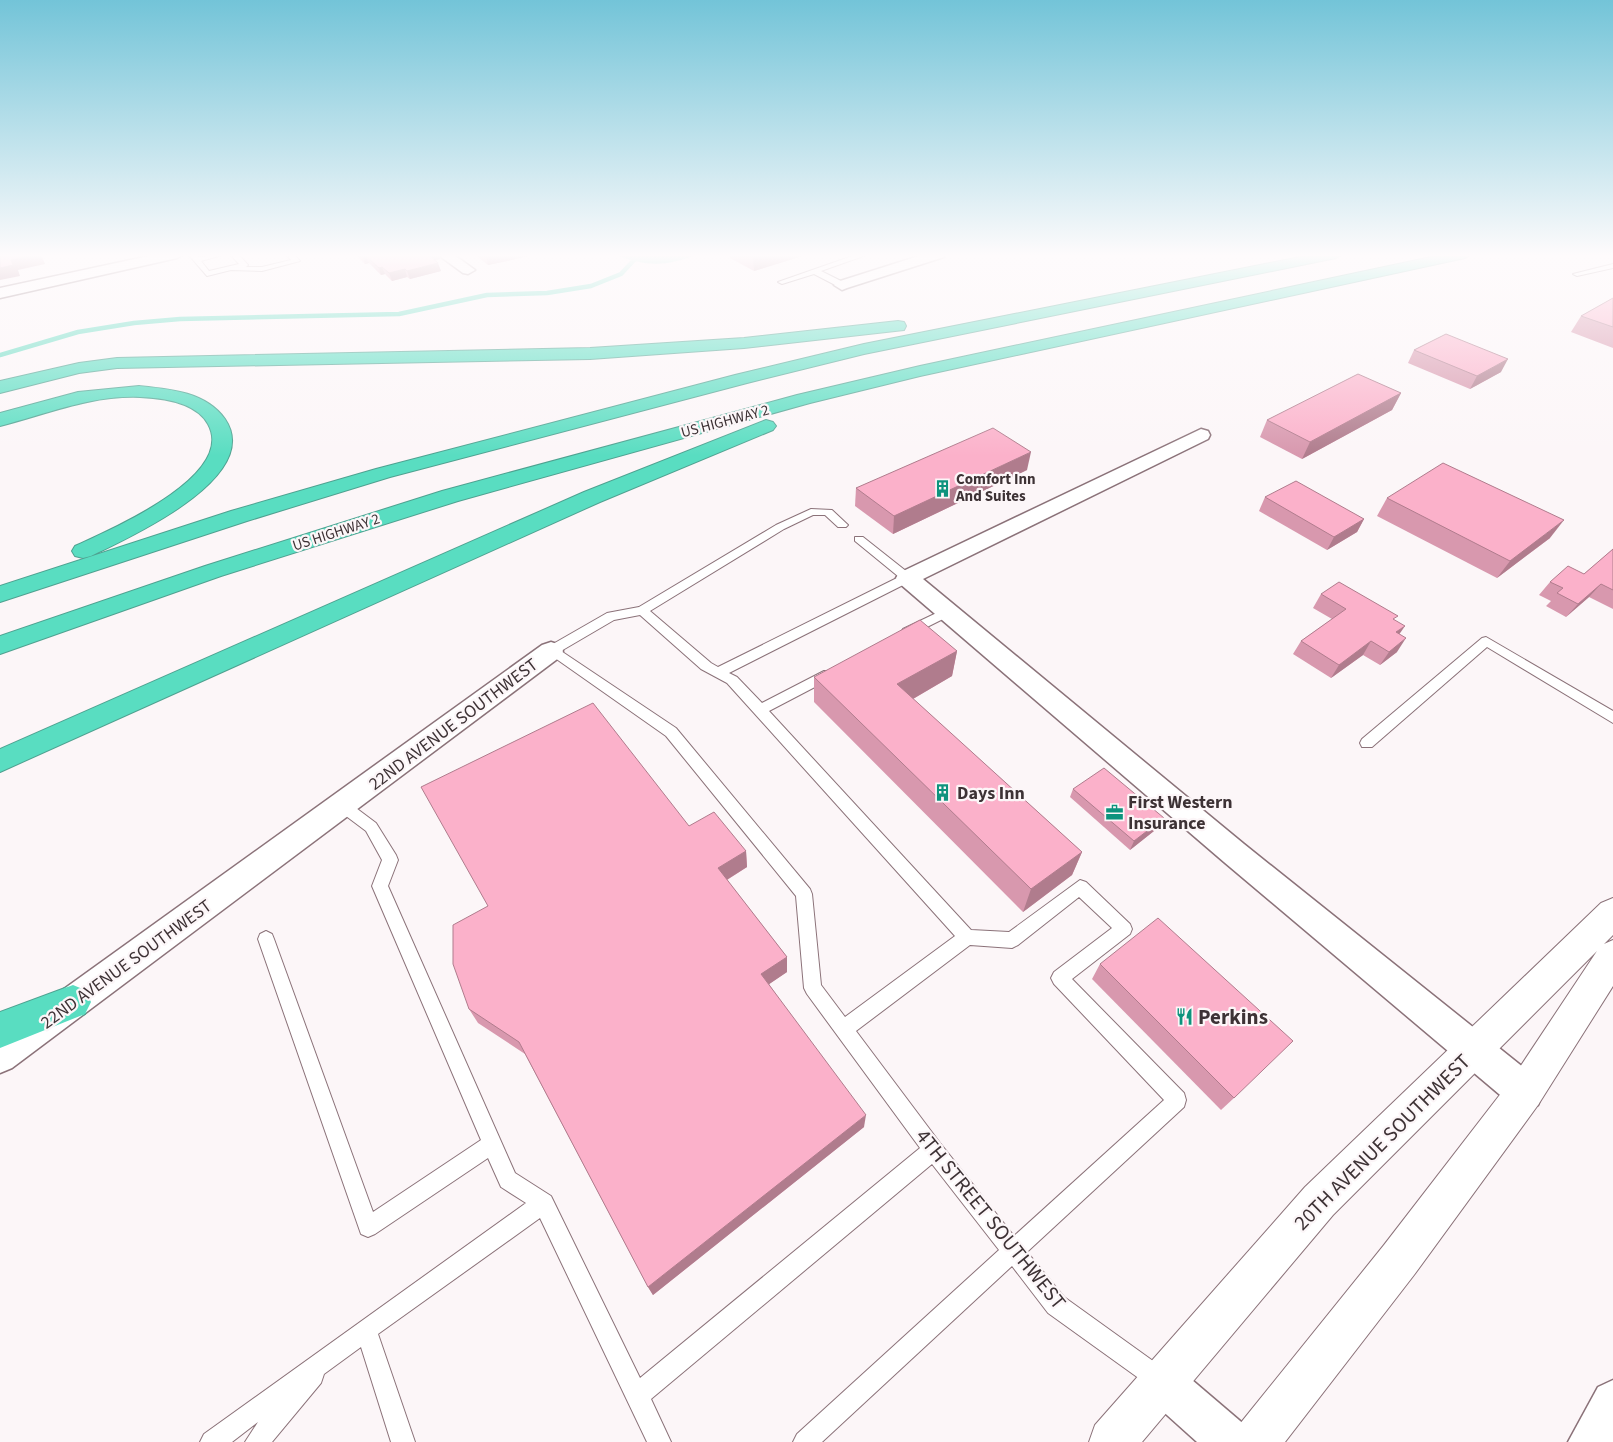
<svg xmlns="http://www.w3.org/2000/svg" width="1613" height="1442" viewBox="0 0 1613 1442" font-family="'Source Sans 3',sans-serif">
<rect width="100%" height="100%" fill="#fcf6f8"/>
<!-- water -->
<path fill="#65dbc1" d="M612 254H700C661 267 651 267 612 254Z"/>
<g fill="none" stroke-linecap="round" stroke-linejoin="round">
<!-- stream -->
<polyline stroke="#65dbc1" stroke-width="4.5" points="0,355 78,332 134,323 180,319 399,314 487,295 547,293 591,286 621,274 634,260 645,254"/>
<defs>
<g id="lane">
<polygon points="188,254 196,254 198,257 226,254 201,261 209,271 239,264 230,254 238,254 248,265 246,267 262,267 291,260 286,254 294,254 300,261 262,271 231,270 207,276"/>
<polygon points="858,254 869,254 821,271 845,283 845,287 839,287 814,274 782,284 778,282"/>
<polygon points="1613,264 1613,268 1577,276 1573,274"/>
<path d="M811 509 832 510 848 525 846 527H838L825 515H813L784 529 650 611 711 663 718 667 899 577 855 541V537H863L911 575 913 578 911 581 729 673 737 677 762 703 824 671H834L836 674 834 677 769 711 971 930 1009 932 1080 880 1086 882 1130 924 1132 929 1130 934 1072 979 1184 1093 1186 1100 1184 1107 1027 1252 1064 1297 1167 1371 1170 1379 1167 1387 1159 1390 1151 1387 1048 1313 1012 1266 822 1442H793L797 1434 999 1250 932 1164 651 1399 671 1442H647L540 1218 378 1334 415 1442H391L361 1347 324 1374 321 1383 272 1442H245L258 1422 232 1442H200L204 1434 526 1203 501 1187 488 1158 375 1234 368 1237 361 1234 258 939 260 934 266 931 272 934 274 939 373 1212 481 1140 372 886 382 860 366 831 338 810 336 806 338 802 343 800 348 802 376 823 396 855 398 860 388 886 515 1173 551 1196 640 1378 920 1148 807 994 804 988 796 896 666 736 545 651 546 648 607 613 639 607 776 525ZM640 615 701 669 727 683 955 936 845 1017 821 985 812 894 810 889 676 728 561 651 614 620ZM1079 897 1112 928 1054 972 1051 978 1054 984 1164 1100 1014 1236 940 1143 856 1031 970 945 1012 948 1018 945Z"/>
<polygon points="947,608 953,612 951,615 911,635 903,635 901,632 903,629"/>
<polygon points="1486,637 1613,711 1613,723 1487,647 1372,747 1362,747 1360,743 1362,739 1482,638"/>
</g>
<g id="street">
<polygon points="158,254 184,254 177,258 0,298 0,288"/>
<polygon points="437,254 453,254 475,270 468,274 463,273"/>
<polygon points="925,254 946,254 944,257 847,288 842,290 834,285 837,282"/>
<polygon points="1201,429 1208,431 1210,435 1208,439 923,579 1244,844 1538,1079 1543,1092 1538,1105 1525,1110 1512,1105 1224,862 899,583 896,578 899,573"/>
<polygon points="551,642 560,645 563,651 560,657 12,1068 0,1073 0,1035 542,645"/>
<polygon points="1163,1361 1178,1368 1246,1426 1252,1442 1197,1442 1148,1398 1141,1383 1148,1368"/>
<polygon points="1613,1380 1613,1442 1568,1442 1598,1387"/>
</g>
<polygon id="secondary" points="1613,898 1613,935 1604,944 1613,940 1613,986 1538,1105 1414,1275 1285,1442 1233,1442 1239,1425 1384,1245 1512,1079 1597,951 1333,1215 1142,1442 1089,1442 1095,1425 1305,1187 1601,903"/>
<g id="highway">
<polygon points="1315,254 1343,254 1336,258 864,354 747,383 390,477 247,521 0,602 0,586 231,511 376,469 735,375 864,344"/>
<polygon points="1445,254 1472,254 1465,258 920,376 810,403 458,501 221,576 0,654 0,636 205,566 442,491 797,395 920,366"/>
<polygon points="898,321 904,322 906,326 904,330 744,348 590,359 117,368 79,373 0,393 0,381 79,363 117,358 590,348 744,338"/>
<path d="M139 386C170 389 206 392 225 419 264 477 130 537 91 556L83 558 75 556 72 551 75 546C110 530 237 476 208 424 196 402 163 398 140 397 91 395 47 414 0 426V413L78 392Z"/>
<polygon points="766,420 773,422 776,426 773,430 600,502 0,772 0,749 584,492"/>
<polygon points="73,985 85,990 91,1002 85,1014 0,1048 0,1012"/>
</g>
</defs>
<!-- lane casing -->
<use href="#lane" stroke="#8b7279" stroke-width="2"/>
<!-- street casing -->
<use href="#street" stroke="#8b7279" stroke-width="3"/>
<!-- secondary casing -->
<use href="#secondary" stroke="#8b7279" stroke-width="2"/>
<!-- highway casing -->
<use href="#highway" stroke="#4fa190" stroke-width="2"/>
<!-- lane -->
<use href="#lane" fill="#fff" fill-rule="evenodd"/>
<!-- street -->
<use href="#street" fill="#fff" fill-rule="evenodd"/>
<!-- secondary -->
<use href="#secondary" fill="#fff" fill-rule="evenodd"/>
<!-- highway -->
<use href="#highway" fill="#59ddc1" fill-rule="evenodd"/>
</g>
<!-- wall -->
<g fill="#d898ae">
<polygon points="355,254 439,254 440,259 435,260 441,271 410,279 407,277 392,281 385,274 381,275 369,263 365,264"/>
<polygon points="474,254 532,254 532,255 507,261 488,265"/>
<polygon points="729,254 809,254 754,271 730,258"/>
<polygon points="1613,298 1613,348 1571,332 1581,316"/>
<polygon points="1414,350 1501,372 1470,389 1408,363"/>
<polygon points="1401,393 1392,410 1302,459 1260,437 1267,420"/>
<polygon points="1027,470 893,534 855,506 856,488"/>
<polygon points="1265,497 1364,519 1357,532 1327,550 1259,511"/>
<polygon points="1387,498 1550,538 1497,578 1377,516"/>
<polygon points="1613,549 1613,609 1589,597 1566,617 1546,606 1551,601 1539,595 1550,582 1584,574"/>
<polygon points="1321,594 1395,620 1399,634 1397,652 1380,665 1363,655 1331,678 1293,654 1301,641 1332,619 1313,608"/>
<polygon points="957,651 952,676 913,699 1082,852 1072,875 1023,912 814,702 814,677"/>
<polygon points="1073,789 1159,827 1130,850 1070,797"/>
<polygon points="689,826 746,851 747,867 727,880 787,957 787,972 769,984 864,1127 653,1295 648,1287 525,1054 478,1023 469,1009"/>
<polygon points="1100,964 1234,1098 1221,1110 1092,979"/>
</g>
<!-- shaded-wall -->
<g fill="#b07c8d">
<polygon points="38,254 41,254 45,264 18,270 20,276 0,280 0,268 11,260"/>
<polygon points="427,254 439,254 440,259 430,261"/>
<polygon points="505,254 532,254 532,255 507,261 488,265 486,257"/>
<polygon points="761,254 809,254 754,271 753,256"/>
<polygon points="366,256 369,263 365,264 363,257"/>
<polygon points="438,263 441,271 410,279 407,271"/>
<polygon points="382,267 385,274 381,275 379,268"/>
<polygon points="405,269 407,277 392,281 389,273"/>
<polygon points="1508,359 1501,372 1470,389 1477,376"/>
<polygon points="1401,393 1392,410 1302,459 1310,442"/>
<polygon points="1031,452 1027,470 893,534 894,516"/>
<polygon points="1364,519 1357,532 1327,550 1334,537"/>
<polygon points="1564,520 1550,538 1497,578 1510,561"/>
<polygon points="1601,584 1589,597 1566,617 1578,604"/>
<polygon points="1405,626 1396,639 1396,632"/>
<polygon points="1406,638 1397,652 1380,665 1389,652"/>
<polygon points="1371,641 1363,655 1331,678 1339,665"/>
<polygon points="957,651 952,676 894,710 897,684"/>
<polygon points="1164,818 1159,827 1130,850 1134,841"/>
<polygon points="746,851 747,867 720,884 718,868"/>
<polygon points="1082,852 1072,875 1023,912 1031,889"/>
<polygon points="787,957 787,972 762,989 761,974"/>
<polygon points="866,1115 864,1127 653,1295 648,1287"/>
</g>
<!-- building -->
<g fill="#fbb1ca" stroke="#b07c8d">
<polygon points="0,254 38,254 11,260 13,265 0,268"/>
<polygon points="360,254 428,254 438,263 407,271 405,269 389,273 382,267 379,268 366,256 363,257"/>
<polygon points="482,254 505,254 486,257"/>
<polygon points="749,254 761,254 753,256"/>
<polygon points="1613,298 1613,327 1581,316"/>
<polygon points="1446,334 1508,359 1477,376 1414,350"/>
<polygon points="1358,374 1401,393 1310,442 1267,420"/>
<polygon points="993,428 1031,452 894,516 856,488"/>
<polygon points="1443,463 1564,520 1510,561 1387,498"/>
<polygon points="1296,481 1364,519 1334,537 1265,497"/>
<polygon points="1613,549 1613,590 1601,584 1578,604 1557,593 1563,588 1550,582 1568,566 1584,574"/>
<polygon points="1339,582 1398,616 1393,619 1405,626 1396,632 1406,638 1389,652 1371,641 1339,665 1301,641 1346,609 1321,594"/>
<polygon points="920,620 957,651 897,684 1082,852 1031,889 814,677"/>
<polygon points="593,703 689,826 714,812 746,851 718,868 787,957 761,974 866,1115 648,1287 519,1042 469,1009 453,964 453,925 488,906 421,787"/>
<polygon points="1104,768 1164,818 1134,841 1073,789"/>
<polygon points="1158,918 1293,1041 1234,1098 1100,964"/>
</g>
<!-- sky -->
<linearGradient id="sky" x2="0" y2="1"><stop stop-color="#73c4d8"/><stop offset="0.56" stop-color="#fefbfc"/><stop offset="1" stop-color="#fefbfc" stop-opacity="0"/></linearGradient>
<rect width="1613" height="456" fill="url(#sky)"/>
<!-- icons -->
<defs>
<symbol id="building-bare" viewBox="-9 -9 18 18"><path d="M-4-6H4V6H1V3H-1V6H-4ZM-2.5-4.3h1.7v1.8h-1.7ZM.8-4.3h1.7v1.8H.8ZM-2.5-1h1.7V.8h-1.7ZM.8-1h1.7V.8H.8Z" fill="#0d937d" stroke="#fcf6f8" stroke-width="2.5" paint-order="stroke"/></symbol>
<symbol id="office-bare" viewBox="-9 -9 18 18"><path d="M-6-3h4V-5.5h4V-3h4V5H-6ZM-1-4.5V-3h2v-1.5ZM-6 0V1H6V0Z" fill="#0d937d" stroke="#fcf6f8" stroke-width="2.5" paint-order="stroke"/></symbol>
<symbol id="restaurant-bare" viewBox="-9 -9 18 18"><path d="M-5-6h1v4h1v-4h1v4h1v-4h1v5L-1.5 .5V6h-2V.5L-5-1ZM5-6V6H3V1.5H1.5Q1.5-4 5-6Z" fill="#0d937d" stroke="#fcf6f8" stroke-width="2.5" paint-order="stroke"/></symbol>
</defs>
<g fill-rule="evenodd">
<use href="#building-bare" x="930" y="476" width="25" height="25"/>
<use href="#building-bare" x="930" y="780" width="25" height="25"/>
<use href="#office-bare" x="1102" y="800" width="25" height="25"/>
<use href="#restaurant-bare" x="1172" y="1004" width="25" height="25"/>
</g>
<g text-anchor="middle" stroke-width="4.5" stroke-linejoin="round" paint-order="stroke">
<!-- far-street labels -->
<g font-size="15" fill="#3d3235" stroke="#fcf6f8">
<text transform="translate(725 421) rotate(-15)" y="5">US HIGHWAY 2</text>
<text transform="translate(336 532) rotate(-18)" y="5">US HIGHWAY 2</text>
</g>
<!-- far-poi labels -->
<g font-size="15" font-weight="bold" fill="#3d3235" stroke="#fcf6f8" text-anchor="start">
<text x="956" y="484">Comfort Inn<tspan x="956" dy="17">And Suites</tspan></text>
</g>
<!-- street labels -->
<g font-size="18" fill="#3d3235" stroke="#fcf6f8">
<text transform="translate(453 724) rotate(-37)" y="6">22ND AVENUE SOUTHWEST</text>
<text transform="translate(126 964) rotate(-36)" y="6">22ND AVENUE SOUTHWEST</text>
</g>
<!-- poi labels -->
<g font-size="18" font-weight="bold" fill="#3d3235" stroke="#fcf6f8" text-anchor="start">
<text x="957" y="799">Days Inn</text>
<text x="1128" y="808">First Western<tspan x="1128" dy="21">Insurance</tspan></text>
</g>
<!-- near-poi labels -->
<g font-size="21" font-weight="bold" fill="#3d3235" stroke="#fcf6f8" text-anchor="start">
<text x="1198" y="1024">Perkins</text>
</g>
<!-- near-street labels -->
<g font-size="21" fill="#3d3235" stroke="#fcf6f8">
<text transform="translate(1382 1142) rotate(-45)" y="7">20TH AVENUE SOUTHWEST</text>
<text transform="translate(991 1219) rotate(51)" y="7">4TH STREET SOUTHWEST</text>
</g>
</g>
</svg>
